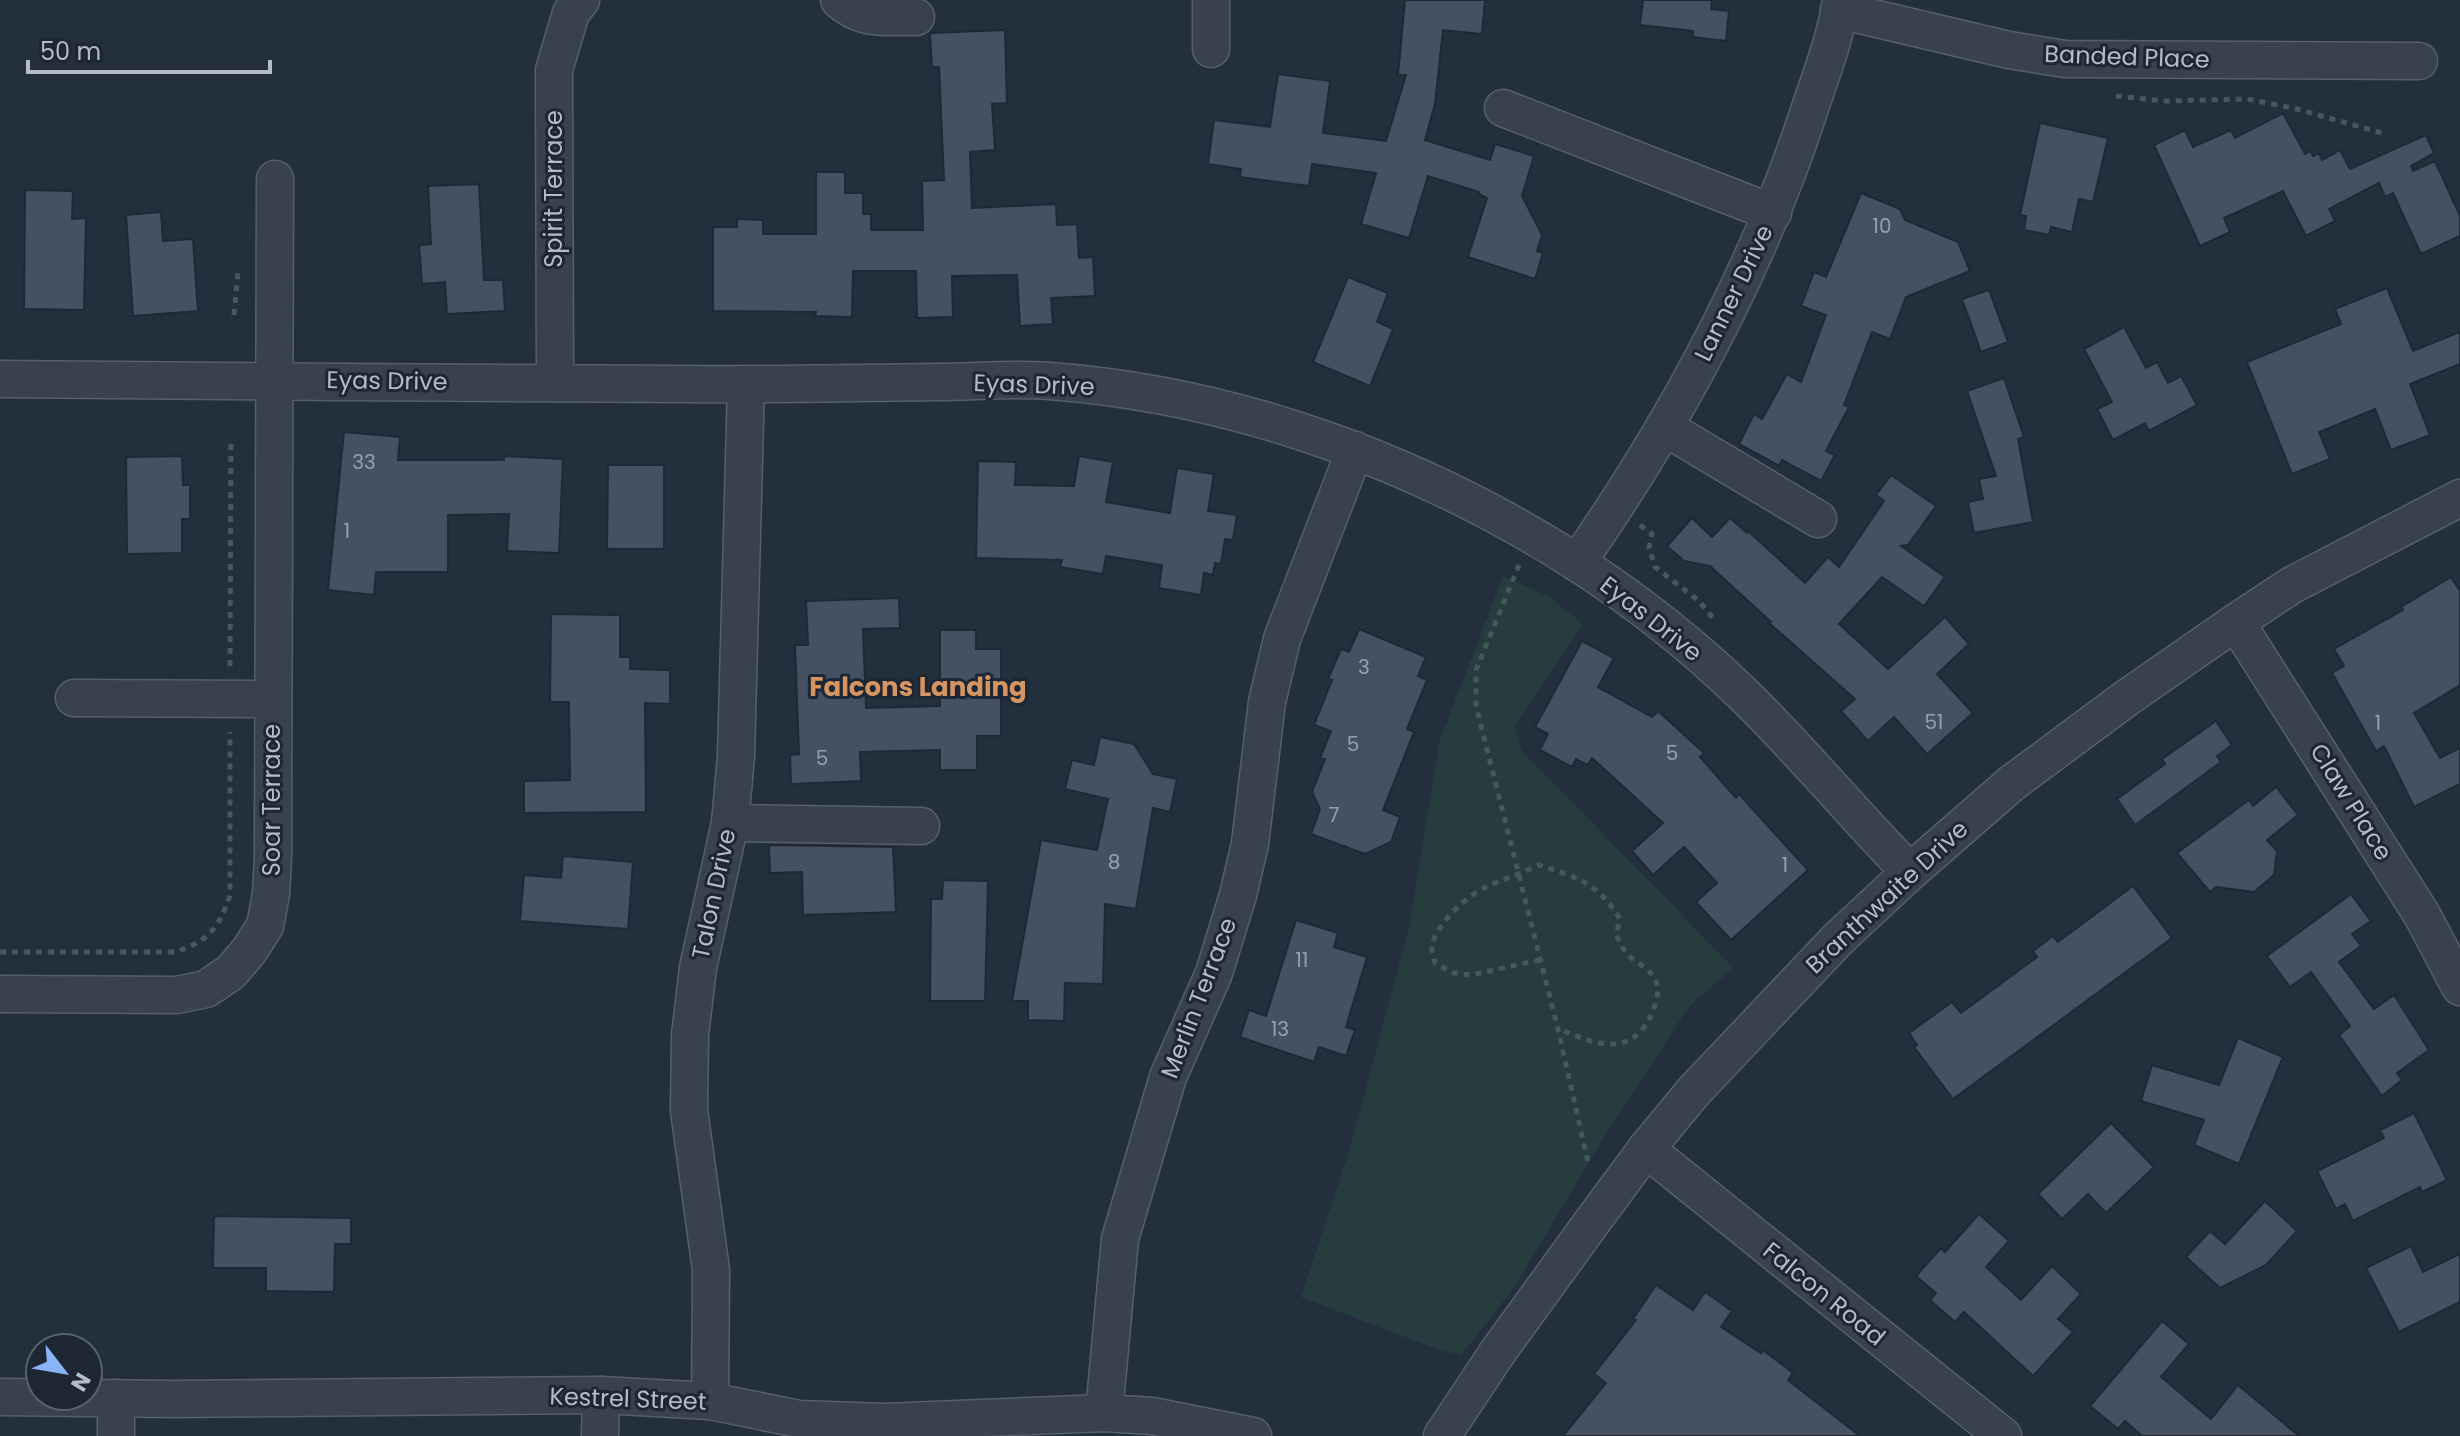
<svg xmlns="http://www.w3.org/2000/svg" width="2460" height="1436" viewBox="0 0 2460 1436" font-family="Poppins,sans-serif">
<rect width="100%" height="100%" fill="#242f3e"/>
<!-- green -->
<polygon fill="#263c3f" points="1503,576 1546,595 1583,623 1514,727 1522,751 1734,968 1690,1005 1604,1137 1514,1288 1461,1355 1439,1350 1301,1297 1349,1151 1409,928 1439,743"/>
<!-- building -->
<g fill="#455162" stroke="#1f2835" stroke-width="2">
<polygon points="1405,0 1485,0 1482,34 1443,30 1435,104 1425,140 1490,160 1495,144 1534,156 1522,196 1542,235 1537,251 1543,253 1535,279 1468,257 1487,198 1479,194 1479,192 1428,176 1409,238 1361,224 1376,173 1312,164 1309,186 1240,177 1241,169 1208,164 1214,120 1270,127 1278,74 1330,81 1323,133 1386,141 1406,75 1398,75"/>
<polygon points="1643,0 1712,0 1711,9 1729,11 1726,41 1693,37 1693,31 1640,25"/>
<polygon points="1005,30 1007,103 992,104 995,150 970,152 972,208 1056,204 1057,225 1077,224 1079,258 1093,257 1095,296 1051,298 1053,324 1020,326 1017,275 952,276 953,317 917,318 916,271 853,271 852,317 815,316 816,312 713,311 713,227 737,227 737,219 763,220 763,234 816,234 816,172 845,172 845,193 863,193 863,214 871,214 871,230 923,230 922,181 944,180 939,67 932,67 930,33"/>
<polygon points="2283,113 2305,154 2311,151 2313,156 2319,153 2322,160 2340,150 2350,169 2426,135 2434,153 2411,166 2413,171 2435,161 2460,216 2460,236 2421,254 2393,193 2385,197 2379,183 2329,209 2335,221 2306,236 2283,191 2224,218 2230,232 2200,246 2154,145 2185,130 2193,147 2231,130 2235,138"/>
<polygon points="2040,123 2108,138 2093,202 2079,199 2072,232 2051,227 2049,235 2024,230 2026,216 2020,215"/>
<polygon points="479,184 484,280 503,280 505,311 447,314 445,282 422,284 419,245 431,244 428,186"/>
<polygon points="25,190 73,191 72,219 86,218 84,310 24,309"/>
<polygon points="1861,193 1900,209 1905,220 1958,242 1970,271 1906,297 1890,339 1872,332 1844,405 1849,407 1826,451 1835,455 1821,481 1782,460 1779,466 1739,444 1754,414 1762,419 1787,374 1801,382 1826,315 1801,306 1814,272 1826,277"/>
<polygon points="161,212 163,241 193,239 198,311 133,316 126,215"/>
<polygon points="1348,277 1388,293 1377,322 1393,329 1370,386 1313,362"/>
<polygon points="2387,288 2413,351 2460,332 2460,364 2410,384 2430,435 2391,450 2375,409 2319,432 2330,459 2292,474 2247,362 2341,324 2335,309"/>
<polygon points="1989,290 2008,342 1981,352 1962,299"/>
<polygon points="2124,327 2146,368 2157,362 2168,383 2181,376 2197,405 2149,431 2145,423 2113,440 2097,409 2112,402 2084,349"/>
<polygon points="2004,378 2024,437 2018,439 2033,522 1974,533 1968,502 1983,499 1979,479 1996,476 1967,391"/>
<polygon points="344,432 400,437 398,460 504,460 504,456 563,459 559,553 507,551 509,514 448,515 448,572 376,572 374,595 328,590"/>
<polygon points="182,456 183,485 190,485 190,519 182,519 182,553 127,554 126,457"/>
<polygon points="1079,456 1113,462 1106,502 1170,513 1177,468 1214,474 1208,511 1237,515 1233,540 1225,539 1221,564 1215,563 1213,575 1204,573 1201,595 1159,588 1162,565 1106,556 1103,574 1060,567 1062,560 976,558 978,461 1016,462 1015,485 1074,486"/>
<polygon points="608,465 664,465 664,549 607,549"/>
<polygon points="1891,475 1936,506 1908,545 1901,546 1945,577 1924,606 1882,577 1839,624 1888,669 1945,617 1969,644 1937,674 1973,713 1927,754 1894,717 1868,741 1841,711 1855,699 1769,623 1771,622 1710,566 1684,561 1667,546 1692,518 1712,537 1730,518 1747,533 1748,531 1805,583 1828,557 1839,567 1884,501 1876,495"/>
<polygon points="2451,577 2460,591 2460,685 2414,713 2440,758 2460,748 2460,784 2414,807 2384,746 2376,751 2332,673 2344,666 2334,649 2403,610 2401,607"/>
<polygon points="899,598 900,628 863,629 866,708 940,706 940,630 976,630 976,649 1001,649 1001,736 977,736 977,770 940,770 940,750 860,752 861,781 791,784 790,755 799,754 795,645 808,645 806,601"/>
<polygon points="551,614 620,615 620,657 630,657 630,669 670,670 670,704 645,703 646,812 524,813 524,781 570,780 569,702 550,702"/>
<polygon points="1359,629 1426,657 1418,676 1427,680 1407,729 1414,732 1383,810 1400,817 1391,842 1365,854 1311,834 1320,809 1312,792 1325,759 1320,758 1331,731 1314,725 1332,680 1328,679 1341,649 1349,652"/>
<polygon points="1582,641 1614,658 1598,687 1652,717 1658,711 1704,753 1700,757 1736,798 1739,794 1808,870 1731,940 1696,902 1717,883 1684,847 1653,875 1632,851 1663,823 1592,758 1588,765 1576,759 1572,767 1540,750 1548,734 1535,727"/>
<polygon points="2216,721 2232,745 2217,756 2221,762 2135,825 2117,799 2165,764 2162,759"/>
<polygon points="1100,737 1134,744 1153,774 1177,779 1170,812 1153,808 1136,909 1105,904 1103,984 1065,983 1064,1021 1028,1020 1028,1001 1012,1001 1041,840 1097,850 1108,799 1065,789 1072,760 1094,765"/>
<polygon points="2276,787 2298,815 2267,840 2277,851 2274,875 2254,892 2216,887 2210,892 2177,853 2249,800 2253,806"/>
<polygon points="769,845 893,847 896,912 803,915 802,872 770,873"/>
<polygon points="563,856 633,862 628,929 520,921 524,875 561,878"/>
<polygon points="943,880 988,881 985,1001 930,1001 931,899 942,899"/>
<polygon points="2133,886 2172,938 1953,1099 1914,1047 1917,1045 1909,1033 1952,1002 1961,1013 2037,957 2033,951 2053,936 2058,942"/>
<polygon points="2351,894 2371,921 2352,934 2361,946 2339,962 2374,1009 2394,995 2429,1050 2397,1073 2402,1080 2382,1096 2339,1035 2350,1026 2311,972 2290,987 2267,956"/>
<polygon points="1296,920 1338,933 1334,947 1367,957 1346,1027 1355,1030 1346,1056 1319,1047 1314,1062 1240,1037 1249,1010 1266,1016"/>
<polygon points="2238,1038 2283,1057 2239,1164 2194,1145 2204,1120 2141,1101 2152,1065 2219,1085"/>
<polygon points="2414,1113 2447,1180 2422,1192 2420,1187 2353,1221 2345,1204 2336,1209 2317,1171 2384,1138 2380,1130"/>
<polygon points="2111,1123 2154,1167 2106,1213 2088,1194 2062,1219 2038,1194"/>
<polygon points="2265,1201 2297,1231 2266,1265 2220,1288 2186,1257 2210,1231 2225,1244"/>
<polygon points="1979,1214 2009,1241 1986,1267 2021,1300 2052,1266 2081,1294 2058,1319 2073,1332 2033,1376 1964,1312 1955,1322 1930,1300 1936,1293 1916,1276 1941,1248 1945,1252"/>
<polygon points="214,1216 351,1218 351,1244 335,1244 334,1292 266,1291 266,1268 213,1268"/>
<polygon points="2411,1246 2423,1272 2460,1254 2460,1302 2399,1332 2366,1268"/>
<polygon points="1656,1285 1693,1310 1705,1292 1732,1311 1721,1327 1761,1353 1763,1350 1793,1373 1788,1380 1860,1436 1563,1436 1606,1383 1594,1374 1636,1320 1633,1319"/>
<polygon points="2162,1321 2189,1344 2161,1377 2211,1419 2238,1385 2299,1436 2142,1436 2125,1421 2118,1429 2090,1406"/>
</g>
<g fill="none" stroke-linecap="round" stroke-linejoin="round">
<defs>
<g id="minor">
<path d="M839 0C864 22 885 16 916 17"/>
<polyline points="1211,0 1211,49"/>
<polyline points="1839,10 2009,50 2065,59 2419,61"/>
<polyline points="1503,108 1773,213"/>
<path d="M0 379C229 382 457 382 686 384 769 385 853 383 936 382 973 382 1012 378 1050 381 1236 395 1419 462 1576 562 1637 601 1695 647 1747 698 1803 753 1854 815 1910 872"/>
<polyline points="555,383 554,70 571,13 581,0"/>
<polyline points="1664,427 1818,519"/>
<path d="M1577 563C1673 425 1754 277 1807 117 1819 80 1836 38 1841 0"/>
<polyline points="2236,622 2422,915 2460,987"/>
<polyline points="74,698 272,699"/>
<polyline points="730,823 921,826"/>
<polyline points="0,994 177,995 206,989 231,972 249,951 265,926 271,894 273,857 275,179"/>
<polyline points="1646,1149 2003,1436"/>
<polyline points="0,1397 172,1399 601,1395 710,1401 799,1419 885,1422 1104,1413 1152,1416 1253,1436"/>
<polyline points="710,1401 711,1270 689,1110 690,1035 698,968 730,823 736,756 746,385"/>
<polyline points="1104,1413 1120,1239 1168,1077 1214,973 1238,895 1250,844 1267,702 1282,639 1355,450"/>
<polyline points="116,1436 116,1398"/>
<polyline points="600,1436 601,1395"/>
<polyline points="1442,1436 1497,1353 1592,1222 1646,1149 1694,1091 1838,939 1910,872 2012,783 2128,697 2236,622 2292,585 2460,498"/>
</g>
</defs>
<!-- minor casing -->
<use href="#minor" stroke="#565f6c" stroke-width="39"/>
<!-- path -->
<g stroke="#44595c" stroke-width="5" stroke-dasharray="6 6" stroke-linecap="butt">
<polyline points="2116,96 2165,101 2247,99 2297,109 2382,133"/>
<polyline points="234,315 238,272"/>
<polyline points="1640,525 1652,534 1649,548 1655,567 1699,601 1713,618"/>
<polyline points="1519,565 1476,670 1476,706 1558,1029 1588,1162"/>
<polyline points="230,666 231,439"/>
<path d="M0 952H175C209 941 219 928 230 895V732"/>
<path d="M1540 960 1471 975 1453 973 1435 963C1434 958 1431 951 1432 945 1436 925 1467 895 1486 887 1503 879 1521 874 1538 865 1577 877 1597 882 1620 919L1616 935C1620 942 1623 950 1629 956 1637 963 1652 970 1656 981 1660 991 1656 1001 1653 1011 1633 1059 1596 1045 1559 1029"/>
</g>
<!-- minor -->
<use href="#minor" stroke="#38414e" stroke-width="36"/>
</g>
<g text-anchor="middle" stroke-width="6" stroke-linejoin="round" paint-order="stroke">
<!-- number labels -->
<g font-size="20" fill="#98a1af">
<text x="1882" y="233">10</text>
<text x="364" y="469">33</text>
<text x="347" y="538">1</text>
<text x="1364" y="674">3</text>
<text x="1934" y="729">51</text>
<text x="2378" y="730">1</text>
<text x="1353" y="751">5</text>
<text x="1672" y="760">5</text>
<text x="822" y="765">5</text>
<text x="1334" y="822">7</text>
<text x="1114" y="869">8</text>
<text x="1785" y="872">1</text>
<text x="1302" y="967">11</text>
<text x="1280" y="1036">13</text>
</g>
<!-- street labels -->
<g font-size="24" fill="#b4bcc9" stroke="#1d2633">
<text transform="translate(2127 57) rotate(2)" y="8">Banded Place</text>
<text transform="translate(554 189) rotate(-90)" y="8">Spirit Terrace</text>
<text transform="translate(1734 293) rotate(-64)" y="8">Lanner Drive</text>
<text transform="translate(387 381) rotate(1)" y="8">Eyas Drive</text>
<text transform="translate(1034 385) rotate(2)" y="8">Eyas Drive</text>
<text transform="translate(1651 619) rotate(38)" y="8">Eyas Drive</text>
<text transform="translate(272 800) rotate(-90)" y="8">Soar Terrace</text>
<text transform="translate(2351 802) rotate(58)" y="8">Claw Place</text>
<text transform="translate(714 894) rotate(-78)" y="8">Talon Drive</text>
<text transform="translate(1887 897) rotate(-43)" y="8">Branthwaite Drive</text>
<text transform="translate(1199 998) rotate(-69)" y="8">Merlin Terrace</text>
<text transform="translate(1824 1294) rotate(39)" y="8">Falcon Road</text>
<text transform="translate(628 1399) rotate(2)" y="8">Kestrel Street</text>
</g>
<!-- neighbourhood labels -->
<g font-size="26" font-weight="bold" fill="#d59563" stroke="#1d2633">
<text x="918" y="696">Falcons Landing</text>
</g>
</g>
<!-- north arrow -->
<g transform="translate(64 1372) rotate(121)"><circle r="38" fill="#1d2633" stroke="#59626f" stroke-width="2"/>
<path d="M0-6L14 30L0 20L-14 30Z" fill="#8ab4f8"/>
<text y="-12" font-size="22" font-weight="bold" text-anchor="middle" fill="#b4bcc9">N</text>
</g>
<!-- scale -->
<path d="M28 60v12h242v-12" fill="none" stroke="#b4bcc9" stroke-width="4"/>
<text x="40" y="60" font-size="24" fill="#b4bcc9" stroke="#1d2633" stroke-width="6" paint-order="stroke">50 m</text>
</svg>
